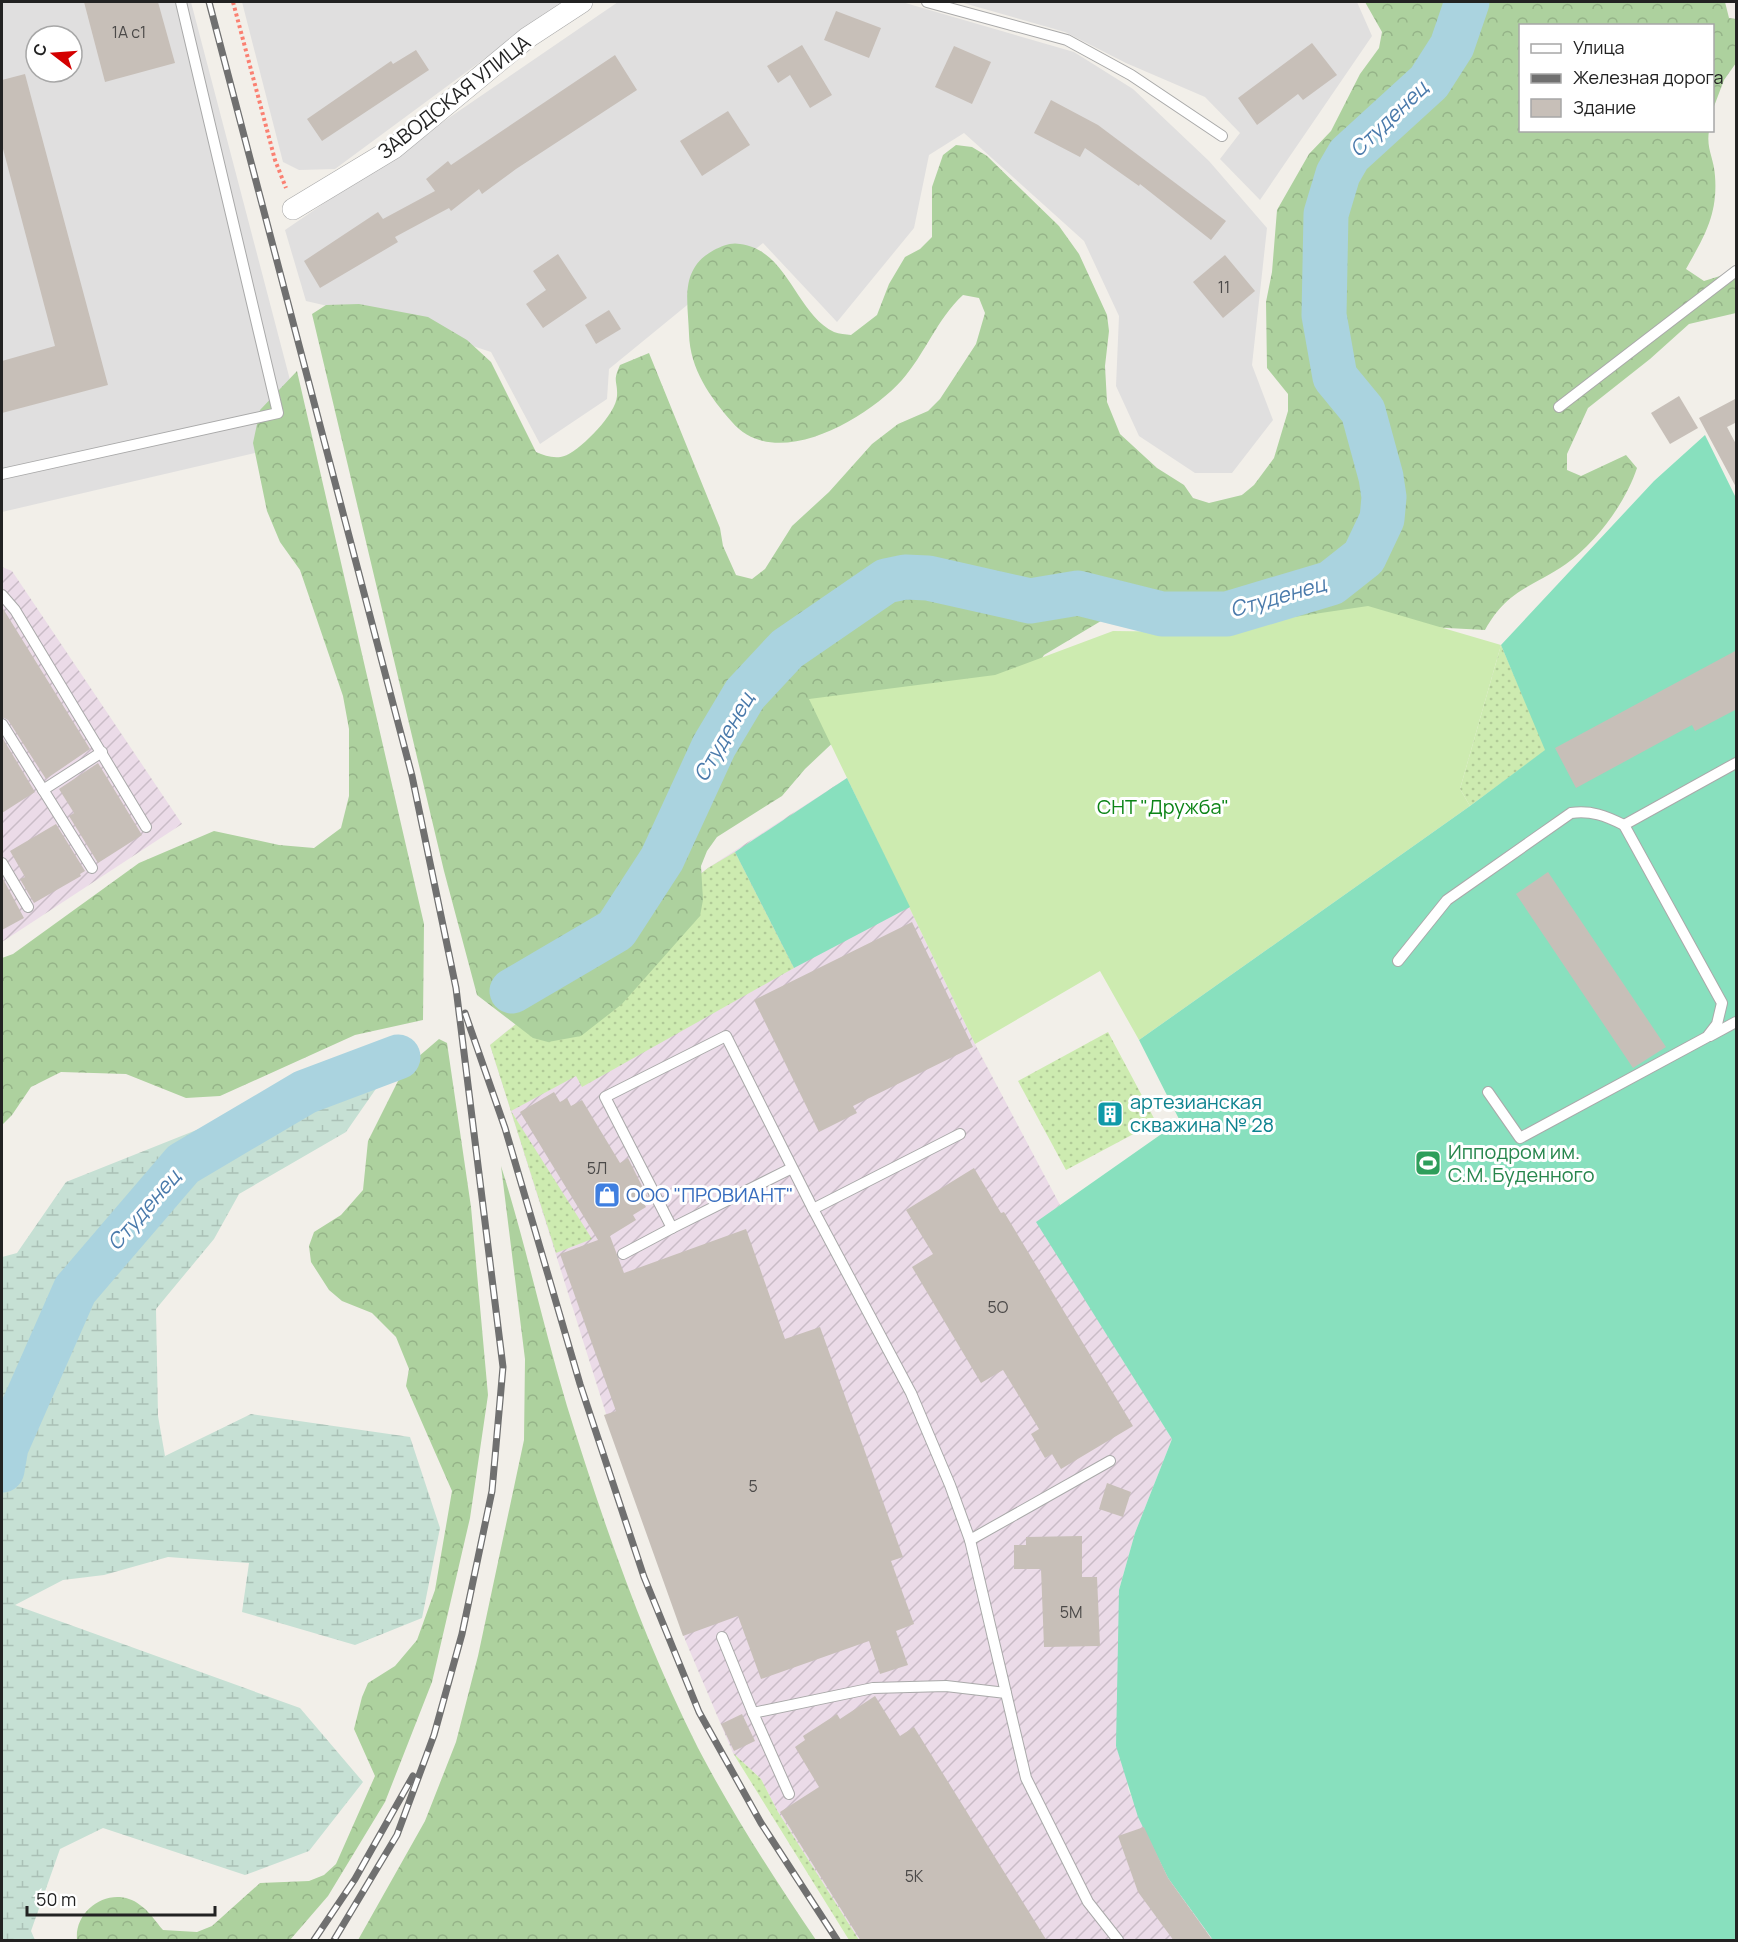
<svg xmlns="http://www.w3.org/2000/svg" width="1738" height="1942" viewBox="0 0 1738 1942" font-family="Manrope,sans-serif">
<defs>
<pattern id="industrial-furrows" width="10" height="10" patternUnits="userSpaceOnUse" patternTransform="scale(1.5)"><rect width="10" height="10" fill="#ebdbe8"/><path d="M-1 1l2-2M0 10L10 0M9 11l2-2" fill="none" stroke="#c9bcc7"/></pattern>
<pattern id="grass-dots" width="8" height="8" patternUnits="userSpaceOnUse" patternTransform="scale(1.5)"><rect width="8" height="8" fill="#cdebb0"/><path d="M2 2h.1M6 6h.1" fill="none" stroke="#b0c997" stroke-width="1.8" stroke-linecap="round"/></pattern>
<pattern id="forest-crowns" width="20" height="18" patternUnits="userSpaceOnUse" patternTransform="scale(1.5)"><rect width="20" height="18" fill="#add19e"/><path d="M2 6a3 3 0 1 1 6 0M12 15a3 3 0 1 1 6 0" fill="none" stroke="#95b388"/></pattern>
<pattern id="wetland-marsh" width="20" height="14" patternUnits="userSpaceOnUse" patternTransform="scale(1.5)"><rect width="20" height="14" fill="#c6e0d4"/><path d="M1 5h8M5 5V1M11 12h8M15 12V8" fill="none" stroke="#aac0b6"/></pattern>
</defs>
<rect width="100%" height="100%" fill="#f2efe9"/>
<!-- residential -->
<g fill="#e0dfdf" fill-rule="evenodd">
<path d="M2 2H191L306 441 2 512ZM36 36H72V72H36Z"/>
<polygon points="242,2 568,2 507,42 335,169 299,170 283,162"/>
<polygon points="618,2 902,2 1074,52 1133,89 1209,161 1267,228 1252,365 1273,420 1232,473 1195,473 1139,436 1116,386 1119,316 1084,241 964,133 929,155 914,228 837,322 763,243 609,369 607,399 540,444 491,352 406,324 306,301 285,230"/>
<polygon points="960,2 1357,2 1372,36 1260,200 1220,159 1240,133 1205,97 1126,63 1065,32"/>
</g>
<!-- industrial -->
<g fill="url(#industrial-furrows)">
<polygon points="2,567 12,571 182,824 2,942"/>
<polygon points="847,778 975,1044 1060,1205 1037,1222 1172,1439 1135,1533 1119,1590 1128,1789 1168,1878 1213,1940 859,1940 778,1812 761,1779 733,1753 686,1642 607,1417 490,1045 708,868"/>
</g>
<!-- grass -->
<g fill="url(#grass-dots)">
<polygon points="1501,645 1546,750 1470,806 1460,789"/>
<polygon points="735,852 794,968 582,1087 576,1076 511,1111 592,1239 556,1253 490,1045 708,868"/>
<polygon points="1108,1032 1156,1122 1066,1170 1018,1081"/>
<polygon points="733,1753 761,1779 778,1812 859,1940 849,1940"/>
</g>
<!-- forest -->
<g fill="url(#forest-crowns)">
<path d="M1365 2H1725L1729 18 1736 19V63L1724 80 1713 109 1712 26H1520V130L1709 131C1706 149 1714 158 1715 176 1718 215 1704 237 1686 269L1704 281 1736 271V313L1689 324 1650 359 1588 408 1567 454V470L1581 476 1626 455 1637 468C1626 502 1596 543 1566 564 1531 588 1508 589 1485 630L1317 621 1269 613 1106 618 1044 655 1035 670 860 717 805 769 782 796 717 837 707 851 701 866 703 900 700 916 622 1004 581 1036 548 1042 533 1038 477 995 444 871 312 314 326 305 359 304 428 317 467 340 491 362 536 452C546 456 556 460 567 455 583 447 616 414 617 396 618 380 612 383 620 365L649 353 720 528 723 546 736 575 752 579 765 569 792 526 829 492 872 444 898 424 928 411 940 399 976 344 985 313 979 298 963 295C937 319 925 354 902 380 867 419 775 473 732 422 710 397 690 369 689 334 688 301 679 269 714 250 722 246 731 242 740 244 788 250 796 314 834 332 839 334 846 334 851 335L877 315 889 284 905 257 920 249 932 237V187L943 155 956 145 972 147 987 156 1059 226 1079 254 1107 315 1109 331 1105 366 1107 402 1120 434 1157 468 1184 485 1193 498 1209 503 1242 495 1254 485 1274 458 1288 411V394L1267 368 1266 302 1272 272 1277 210 1309 154 1331 131 1360 74 1379 48 1382 32Z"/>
<polygon points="297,371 424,924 423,1020 355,1035 220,1096 186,1098 126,1074 61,1072 31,1087 12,1115 2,1125 2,958 13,954 139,863 214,831 279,845 314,848 341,828 349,796 349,729 343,696 300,570 280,542 267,511 253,443 260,410"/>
<path d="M439 1039 447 1043 471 1207 488 1395 470 1518 432 1682 385 1802 328 1896 290 1940H77C74 1908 113 1884 140 1905 149 1911 156 1922 163 1930L197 1932 212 1926 260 1883 309 1881 324 1875 336 1864 375 1776 354 1729 362 1697 368 1683 395 1666 417 1640 435 1590 452 1491 406 1386 409 1369 396 1337 372 1313 342 1301 329 1290 311 1262 309 1246 314 1232 341 1215 363 1190 368 1141 404 1069Z"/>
<path d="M501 1166C526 1245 543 1326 567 1406 603 1522 643 1639 698 1748 733 1815 774 1878 816 1940H358L425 1821 456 1742 478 1656 524 1440 525 1359Z"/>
</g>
<!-- wetland -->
<polygon fill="url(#wetland-marsh)" points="398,1057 346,1132 239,1194 214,1239 156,1309 158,1416 165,1456 251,1414 410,1437 440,1528 422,1618 355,1645 242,1612 249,1563 168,1557 104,1575 63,1580 15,1605 300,1708 363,1782 309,1851 245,1875 103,1828 60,1849 31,1931 35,1940 2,1940 2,1257 17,1253 66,1182 209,1125 317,1064"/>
<!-- garden -->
<polygon fill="#cdebb0" points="1368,606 1501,645 1460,789 1470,806 1139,1040 1100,971 975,1044 809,699 995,675 1113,631 1193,632"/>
<!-- pitch -->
<g fill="#88e0be">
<polygon points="1705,435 1736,498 1736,1940 1213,1940 1168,1878 1138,1817 1116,1746 1119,1590 1135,1533 1172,1439 1036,1222 1180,1121 1139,1040 1470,806 1545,750 1501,645 1654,481"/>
<polygon points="847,778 910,907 794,968 735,852"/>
</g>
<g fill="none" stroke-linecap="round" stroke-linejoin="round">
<!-- river -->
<g stroke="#aad3df" stroke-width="45">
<polyline points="512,991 616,930 662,859 714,746 745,694 787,649 886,581 905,577 928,578 1030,601 1078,593 1162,614 1227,614 1331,583 1364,557 1382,519 1384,497 1381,477 1363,411 1335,377 1324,315 1326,214 1338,174 1349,155 1429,82 1452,46 1467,2"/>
<polyline points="2,1470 6,1447 75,1290 183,1164 305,1092 398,1057"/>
</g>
</g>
<!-- building -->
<g fill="#c7bfb8">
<polygon points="84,2 158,2 175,63 105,82"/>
<polygon points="836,11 881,28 869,58 824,40"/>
<polygon points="1312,43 1337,75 1303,100 1298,94 1257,125 1238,98"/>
<polygon points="802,45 832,95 810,108 790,75 778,83 767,66"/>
<polygon points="954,46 991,62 972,104 935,87"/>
<polygon points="416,50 429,70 322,141 307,119 391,61 393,64"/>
<polygon points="615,55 637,90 516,169 482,194 479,189 451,211 449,208 395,237 398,242 320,288 304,261 378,212 383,219 435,191 426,179 448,161 451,165"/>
<polygon points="25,74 108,385 2,413 2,361 55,346 2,145 2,80"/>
<polygon points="1051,100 1098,125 1226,221 1211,240 1140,184 1139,186 1085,148 1080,157 1034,133"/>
<polygon points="728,111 750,145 702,176 680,141"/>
<polygon points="558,254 587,298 543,328 526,304 546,290 533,271"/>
<polygon points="1225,255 1255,291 1223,318 1193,282"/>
<polygon points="609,310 621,329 596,344 585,325"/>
<polygon points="1679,396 1698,428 1670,444 1651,413"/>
<polygon points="1737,398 1737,422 1727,427 1737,446 1737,489 1699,418"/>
<polygon points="2,607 90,749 46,779 8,720 2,717"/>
<polygon points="1737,650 1737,709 1695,731 1692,725 1576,788 1555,748"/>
<polygon points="2,737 35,792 2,813"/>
<polygon points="98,763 142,835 98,863 69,816 74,813 59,789"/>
<polygon points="56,824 85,871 80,874 81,876 34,903 20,879 25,877 10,851"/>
<polygon points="1548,872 1666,1047 1633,1068 1516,894"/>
<polygon points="2,877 24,918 2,930"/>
<polygon points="912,922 973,1047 853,1106 857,1113 819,1132 754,1000"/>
<polygon points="554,1092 560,1102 567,1098 571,1106 582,1100 620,1163 628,1158 647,1196 642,1200 646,1207 633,1215 636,1220 610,1236 624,1273 746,1229 785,1339 820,1327 903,1557 891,1561 914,1624 896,1631 908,1665 880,1674 869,1641 761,1679 738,1616 683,1636 604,1415 616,1411 560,1254 598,1240 520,1112"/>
<polygon points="974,1168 1001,1213 1004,1212 1133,1426 1061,1469 1052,1454 1045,1458 1031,1434 1039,1429 1003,1370 981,1383 912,1267 933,1254 906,1210"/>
<polygon points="1107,1483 1131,1492 1123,1517 1099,1509"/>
<polygon points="1082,1536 1082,1577 1097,1577 1100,1646 1044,1647 1041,1569 1014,1569 1014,1545 1026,1545 1026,1537"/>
<polygon points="875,1696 900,1736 914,1727 1047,1941 861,1941 780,1812 819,1787 795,1747 805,1740 803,1736 837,1714 840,1719"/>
<polygon points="742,1714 755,1741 734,1751 721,1724"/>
<polygon points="1144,1827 1168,1878 1213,1941 1174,1941 1138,1892 1118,1836"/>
</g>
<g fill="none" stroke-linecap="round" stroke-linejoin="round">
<defs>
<g id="service">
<polyline points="927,2 1067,40 1131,75 1222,136"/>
<polyline points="1559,407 1736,271"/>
<polyline points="2,474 278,413 181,2"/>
<polyline points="2,595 15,610 146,827"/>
<polyline points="2,724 92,868"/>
<polyline points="43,790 102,752"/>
<polyline points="2,863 28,907"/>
<path d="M1398 961 1447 900 1571 813C1591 810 1606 816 1624 825"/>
<polyline points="1710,1036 1736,1022"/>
<polyline points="1488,1092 1520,1138 1707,1037 1717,1024 1722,1003 1624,825 1736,763"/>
<polyline points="792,1168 672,1228 605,1097 726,1036 813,1209 911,1393 950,1485 970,1540 1026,1778 1088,1902 1118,1940"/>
<polyline points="813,1209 960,1134"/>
<polyline points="623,1254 672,1228"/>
<polyline points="970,1540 1110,1461"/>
<polyline points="722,1637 753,1713"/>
<polyline points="789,1794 753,1713 873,1688 946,1686 1006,1693"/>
</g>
<polyline id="minor" points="293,209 394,148 527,38 582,2"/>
</defs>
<!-- service casing -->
<use href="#service" stroke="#a9a9a9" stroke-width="12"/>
<!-- minor casing -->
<use href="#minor" stroke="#a9a9a9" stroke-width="22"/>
<!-- path -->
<polyline stroke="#fa8072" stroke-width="4" stroke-dasharray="3 3" stroke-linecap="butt" points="233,2 275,160 286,188"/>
<!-- service -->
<use href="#service" stroke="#fff" stroke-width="10"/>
<!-- minor -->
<use href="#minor" stroke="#fff" stroke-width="21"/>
<defs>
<g id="rail">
<polyline points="209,2 412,776 456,988 503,1367 492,1491 462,1634 434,1735 397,1835 334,1940"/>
<polyline points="465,1013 505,1128 580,1384 644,1577 699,1712 761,1823 837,1940"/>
<polyline points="314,1940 355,1879 413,1776"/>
</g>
</defs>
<!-- rail casing -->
<use href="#rail" stroke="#707070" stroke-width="7"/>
<!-- rail -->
<use href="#rail" stroke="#fff" stroke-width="4.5" stroke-dasharray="14" stroke-linecap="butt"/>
</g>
<!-- icons -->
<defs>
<symbol id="building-square" viewBox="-11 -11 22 22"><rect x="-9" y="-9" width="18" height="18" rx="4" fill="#0f9aa8" stroke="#fff"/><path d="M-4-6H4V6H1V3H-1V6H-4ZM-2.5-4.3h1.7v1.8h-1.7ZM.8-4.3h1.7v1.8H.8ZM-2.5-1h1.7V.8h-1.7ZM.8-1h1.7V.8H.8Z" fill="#fff"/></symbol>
<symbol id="stadium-square" viewBox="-11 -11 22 22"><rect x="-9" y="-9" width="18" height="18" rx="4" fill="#2e9e5b" stroke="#fff"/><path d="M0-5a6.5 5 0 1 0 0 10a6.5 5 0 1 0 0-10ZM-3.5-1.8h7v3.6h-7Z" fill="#fff"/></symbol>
<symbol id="shop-square" viewBox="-11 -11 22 22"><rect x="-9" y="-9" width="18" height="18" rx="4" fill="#3f7fe0" stroke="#fff"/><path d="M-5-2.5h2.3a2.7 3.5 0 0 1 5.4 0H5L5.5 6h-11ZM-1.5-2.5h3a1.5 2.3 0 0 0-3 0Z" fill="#fff"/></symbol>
</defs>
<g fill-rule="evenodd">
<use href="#building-square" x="1095" y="1099" width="30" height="30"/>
<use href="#stadium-square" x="1413" y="1148" width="30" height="30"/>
<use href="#shop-square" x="592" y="1180" width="30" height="30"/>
</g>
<g text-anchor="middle" stroke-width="6" stroke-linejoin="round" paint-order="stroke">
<!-- number labels -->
<g font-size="16" fill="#4b4948">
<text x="129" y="38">1А с1</text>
<text x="1224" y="293">11</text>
<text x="597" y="1174">5Л</text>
<text x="998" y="1313">5О</text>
<text x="753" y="1492">5</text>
<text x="1071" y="1618">5М</text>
<text x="914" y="1882">5К</text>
</g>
<!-- street labels -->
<g font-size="20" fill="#222" stroke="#fff">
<text transform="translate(454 97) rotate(-38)" y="7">ЗАВОДСКАЯ УЛИЦА</text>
</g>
<!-- park labels -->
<g font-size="20" fill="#0c8416" stroke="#fff">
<text x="1163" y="814">СНТ "Дружба"</text>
</g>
<!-- culture labels -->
<g font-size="20" fill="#0d838f" stroke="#fff" text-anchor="start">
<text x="1130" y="1109">артезианская<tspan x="1130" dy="23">скважина № 28</tspan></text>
</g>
<!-- leisure labels -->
<g font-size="20" fill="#27864d" stroke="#fff" text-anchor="start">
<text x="1448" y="1159">Ипподром им.<tspan x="1448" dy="23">С.М. Буденного</tspan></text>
</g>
<!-- shop labels -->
<g font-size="20" fill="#366cbe" stroke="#fff" text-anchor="start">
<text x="626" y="1202">ООО "ПРОВИАНТ"</text>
</g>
<!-- water labels -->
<g font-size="21" font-style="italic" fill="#4a7aab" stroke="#fff">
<text transform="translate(1389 119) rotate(-44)" y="7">Студенец</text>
<text transform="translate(1278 597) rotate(-16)" y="7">Студенец</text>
<text transform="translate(724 737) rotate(-60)" y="7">Студенец</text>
<text transform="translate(144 1210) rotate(-49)" y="7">Студенец</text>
</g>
</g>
<!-- border -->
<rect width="1738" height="1942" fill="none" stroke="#222222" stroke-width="6"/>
<!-- legend -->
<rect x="1519" y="24" width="195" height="108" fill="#ffffff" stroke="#a7a7a7" stroke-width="1.5"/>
<rect x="1531" y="44" width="30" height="9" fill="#ffffff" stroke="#a7a7a7" stroke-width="1.5"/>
<text x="1573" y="54" font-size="18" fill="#222222">Улица</text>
<rect x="1531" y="74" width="30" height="9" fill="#707070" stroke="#a7a7a7" stroke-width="1.5"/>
<text x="1573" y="84" font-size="18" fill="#222222">Железная дорога</text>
<rect x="1531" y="99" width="30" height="18" fill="#c7bfb8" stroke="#a7a7a7" stroke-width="1.5"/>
<text x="1573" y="114" font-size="18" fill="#222222">Здание</text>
<!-- north arrow -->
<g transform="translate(54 54) rotate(287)"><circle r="28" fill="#ffffff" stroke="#a7a7a7" stroke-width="1.5"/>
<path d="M0-4.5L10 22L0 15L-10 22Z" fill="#d40000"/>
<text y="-9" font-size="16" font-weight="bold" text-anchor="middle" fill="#222222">С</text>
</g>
<!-- scale -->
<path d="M27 1906v9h188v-9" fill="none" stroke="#222222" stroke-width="3"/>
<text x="36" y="1906" font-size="18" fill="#222222" stroke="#ffffff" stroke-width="4.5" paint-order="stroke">50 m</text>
</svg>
